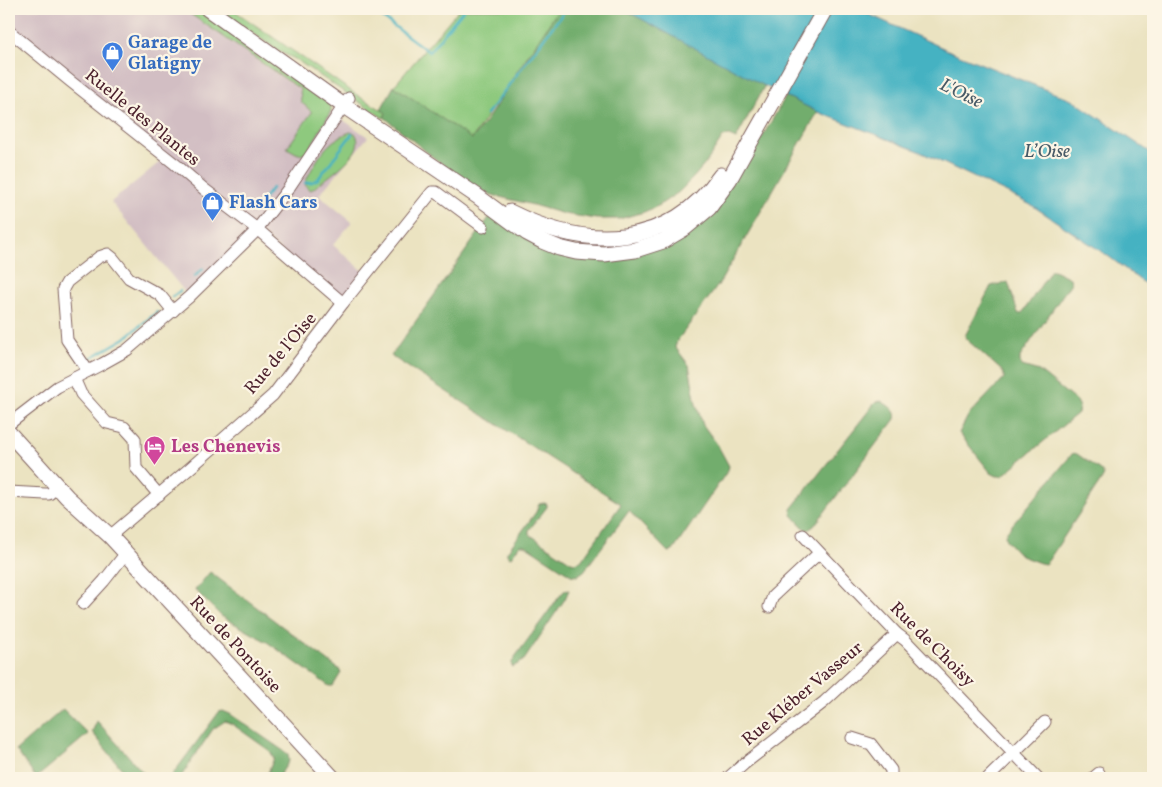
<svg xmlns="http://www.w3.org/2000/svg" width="1162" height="787" viewBox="0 0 1162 787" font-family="Vollkorn,serif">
<rect width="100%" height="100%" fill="#fcf5e5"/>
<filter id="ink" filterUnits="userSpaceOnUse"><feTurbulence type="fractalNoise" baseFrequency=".02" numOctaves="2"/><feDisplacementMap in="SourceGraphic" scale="10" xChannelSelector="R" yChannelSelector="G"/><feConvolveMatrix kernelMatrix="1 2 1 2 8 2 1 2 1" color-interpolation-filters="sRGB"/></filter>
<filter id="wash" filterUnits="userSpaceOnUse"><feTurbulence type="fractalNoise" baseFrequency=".0096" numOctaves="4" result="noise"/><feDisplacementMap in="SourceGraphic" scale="20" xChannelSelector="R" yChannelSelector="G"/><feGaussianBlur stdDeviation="1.12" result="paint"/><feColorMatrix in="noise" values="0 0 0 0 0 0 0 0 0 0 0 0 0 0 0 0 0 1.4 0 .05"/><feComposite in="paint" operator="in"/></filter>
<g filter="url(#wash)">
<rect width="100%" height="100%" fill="#ebe3c1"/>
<!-- industrial -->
<polygon fill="#d2bec3" points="9,9 183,9 368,137 319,195 352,222 333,245 367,274 345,308 257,229 189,297 111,202 161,161 9,24"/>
<!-- green -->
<g fill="#8ec97e" stroke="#6c7454">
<path d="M183 9H199L326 97 331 106V111L307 153C299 157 295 152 287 148L312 112 301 102 300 89Z"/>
<polygon points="217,9 232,9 360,97 387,113 383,118 295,59 280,52"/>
<polygon points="459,9 559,9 471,140 394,86"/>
<path d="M350 132 355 133C369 153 326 177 313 189L310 190C307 188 306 187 305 183 309 173 321 152 329 145 335 139 343 135 350 132Z"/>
</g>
<!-- forest -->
<g fill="#72ad6d" stroke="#5e664c">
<polygon points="559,9 623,9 765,85 736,139 729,136 723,137 706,163 693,178 679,192 658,206 644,212 619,219 597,219 564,214 533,205 496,196 477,190 434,158 384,117 386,113 381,109 394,86 472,139 486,121"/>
<polygon points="786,96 818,112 719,284 677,341 675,347 689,365 696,404 703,425 717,444 729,466 728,470 673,551 668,552 666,550 629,511 584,571 577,576 571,575 525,545 520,545 511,557 507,555 507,552 536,512 539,504 544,503 547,504 547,507 529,530 529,534 571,562 575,563 581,561 621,504 391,356 491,215 545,247 641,252 750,158"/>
<polygon points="1051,270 1054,270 1070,278 1071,283 1020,357 1020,362 1022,366 1039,371 1076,401 1079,407 1078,413 1002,476 997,476 991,473 959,433 968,416 1004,378 1004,374 1001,370 966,339 965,336 991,286 1008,282 1018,313 1020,314 1023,312"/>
<path d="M881 401C887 405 898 410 895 419L814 526 808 530H806L792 515 791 509 874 404 876 402Z"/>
<polygon points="1073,453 1077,454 1100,470 1104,475 1102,479 1048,561 1045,564 1040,563 1021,556 1006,540 1005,535 1007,531"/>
<polygon points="210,572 340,670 341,673 333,686 329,686 267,642 221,616 195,590"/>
<polygon points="569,590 565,599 524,660 513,667 511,664 515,657 559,597 564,591"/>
<polygon points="63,709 88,734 36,778 16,750"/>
<polygon points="223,711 230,714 288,754 289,761 278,778 266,778 274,758 270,751 232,724 225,721 213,729 180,778 170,778 219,712"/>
<polygon points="97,721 148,778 129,778 92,732"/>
</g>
<!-- water -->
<polygon fill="#45b2c2" stroke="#486876" points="623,9 857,9 952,52 1074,101 1153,154 1153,290 1108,256 1033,206 1007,193 918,151 818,112 757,82"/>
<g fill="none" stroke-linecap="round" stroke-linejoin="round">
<!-- stream -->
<g stroke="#45b2c2" stroke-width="2.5">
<polyline points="371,9 429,52 464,9"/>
<polyline points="487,114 566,9"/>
<polyline points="305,183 312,182 318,179 352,134"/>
<polyline points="254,212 272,188"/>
<polyline points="194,277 203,269"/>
<polyline points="172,297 180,291"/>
<polyline points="89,359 125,338 157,312"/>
</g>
</g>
</g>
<g filter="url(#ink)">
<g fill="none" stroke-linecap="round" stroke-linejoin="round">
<defs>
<g id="minor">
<polyline points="9,31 70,81 175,164 204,189 257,229 343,303"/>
<polyline points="88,371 67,340 63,289 67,282 99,257 108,254 113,258 129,278 160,295 173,311"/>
<polyline points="74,378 81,394 107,423 124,427 135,439 136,468 159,495"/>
<polyline points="9,424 57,387 102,364 127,350 189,297 254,233 288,189 349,98"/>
<polyline points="9,492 45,494 49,494 58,487"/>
<polyline points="803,535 897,634 905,640 1038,778"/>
<polyline points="110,536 189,469 273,395 343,303 432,192 436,192 483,227"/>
<polyline points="83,604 104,581 126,553"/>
<polyline points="769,607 773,596 819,553"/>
<polyline points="852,738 871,744 891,770 891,778"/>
<polyline points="728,778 744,764 824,702 897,634"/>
<polyline points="988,778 1045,722"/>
<polyline points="1093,778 1099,773"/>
</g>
<g id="major">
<polyline points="208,9 344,106 477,196 527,233 542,241 559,248 576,252 604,254 635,250 663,241 685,228 709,208 729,180 825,9"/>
<path d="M510 212C586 250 668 250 721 175"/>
<polyline points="9,433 67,497 110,536 123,550 333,778"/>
</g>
</defs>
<!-- minor casing -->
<use href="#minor" stroke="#826460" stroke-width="13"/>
<!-- major casing -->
<use href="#major" stroke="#826460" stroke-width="17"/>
<!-- minor -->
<use href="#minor" stroke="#fff" stroke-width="11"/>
<!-- major -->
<use href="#major" stroke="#fff" stroke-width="15"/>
</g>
</g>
<!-- icons -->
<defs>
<symbol id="shop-pin" viewBox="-11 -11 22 30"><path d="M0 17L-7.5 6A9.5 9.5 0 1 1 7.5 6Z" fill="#3f7fe0" stroke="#fcf5e5"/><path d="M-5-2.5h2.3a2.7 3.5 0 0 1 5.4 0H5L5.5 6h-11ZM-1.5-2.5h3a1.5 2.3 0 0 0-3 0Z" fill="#fff"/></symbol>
<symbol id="hotel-pin" viewBox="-11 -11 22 30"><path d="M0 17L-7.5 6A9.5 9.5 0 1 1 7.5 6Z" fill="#d1479c" stroke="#fcf5e5"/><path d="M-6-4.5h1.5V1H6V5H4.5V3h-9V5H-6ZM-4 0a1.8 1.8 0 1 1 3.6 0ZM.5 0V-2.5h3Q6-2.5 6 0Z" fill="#fff"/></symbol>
</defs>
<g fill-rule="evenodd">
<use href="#shop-pin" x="100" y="40" width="25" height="34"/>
<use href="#shop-pin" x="200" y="190" width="25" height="34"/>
<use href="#hotel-pin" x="142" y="434" width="25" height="34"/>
</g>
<g text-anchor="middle" stroke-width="4.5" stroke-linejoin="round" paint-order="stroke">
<!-- shop labels -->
<g font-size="18" font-weight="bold" fill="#366cbe" stroke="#fcf5e5" text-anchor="start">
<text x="128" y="48">Garage de<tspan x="128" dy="21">Glatigny</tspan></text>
<text x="229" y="208">Flash Cars</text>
</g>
<!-- street labels -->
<g font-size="18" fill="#4a1f2b" stroke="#fcf5e5">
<text transform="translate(143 117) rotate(39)" y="6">Ruelle des Plantes</text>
<text transform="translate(280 353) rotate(-50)" y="6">Rue de l'Oise</text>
<text transform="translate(236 644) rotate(47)" y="6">Rue de Pontoise</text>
<text transform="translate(933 644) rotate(45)" y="6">Rue de Choisy</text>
<text transform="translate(802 693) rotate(-40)" y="6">Rue Kléber Vasseur</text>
</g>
<!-- hotel labels -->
<g font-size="18" font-weight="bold" fill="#b23c85" stroke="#fcf5e5" text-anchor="start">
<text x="171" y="452">Les Chenevis</text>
</g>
<!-- water labels -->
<g font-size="19" font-style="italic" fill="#485a67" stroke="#fcf5e5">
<text transform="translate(962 92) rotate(26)" y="7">L'Oise</text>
<text x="1047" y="157">L’Oise</text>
</g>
</g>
<!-- margin -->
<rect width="1162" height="787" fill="none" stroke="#fcf5e5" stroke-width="30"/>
</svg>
